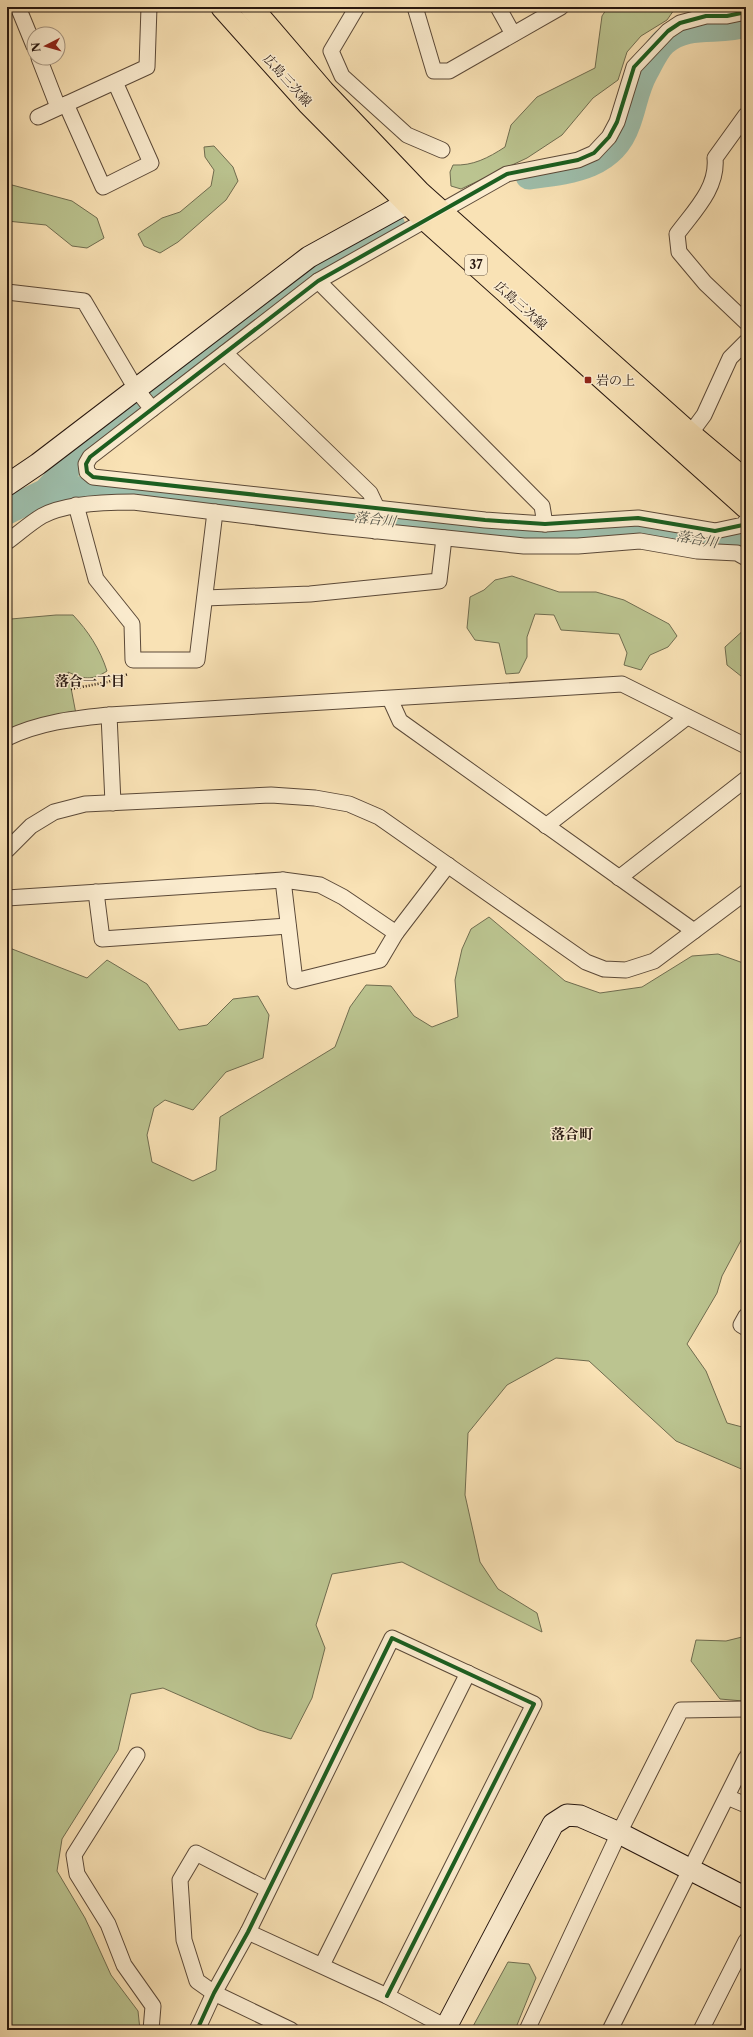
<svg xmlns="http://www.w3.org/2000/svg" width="753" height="2037" viewBox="0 0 753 2037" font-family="'Libre Caslon Text','Noto Serif JP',serif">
<rect width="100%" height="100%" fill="#f9e2b5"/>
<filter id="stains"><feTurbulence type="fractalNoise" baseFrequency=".005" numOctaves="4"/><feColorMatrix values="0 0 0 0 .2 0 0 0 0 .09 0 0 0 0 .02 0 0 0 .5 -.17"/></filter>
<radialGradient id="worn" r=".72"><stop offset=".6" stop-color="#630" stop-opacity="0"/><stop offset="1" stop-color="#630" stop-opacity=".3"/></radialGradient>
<!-- green -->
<g fill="#bbc490" stroke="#706d50">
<path d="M608 7H676L667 20 641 36 627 52 618 80 593 98 562 135 527 158 461 189 451 186 450 172 453 165C473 166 488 158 505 147L511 125 537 97 595 68 602 16Z"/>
<polygon points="214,146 233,167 238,181 226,200 178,242 160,253 144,246 138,234 162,218 180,212 211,186 214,170 205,157 204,147"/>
<polygon points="12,185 72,201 97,218 104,238 87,248 72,246 46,225 7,221 7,187"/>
<polygon points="512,576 559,592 596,592 624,600 669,624 677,636 668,647 650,655 641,670 624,665 627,653 619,634 561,630 554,615 535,614 527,637 527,657 519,673 506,674 499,643 475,640 467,628 470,597 484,590 495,580"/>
<path d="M56 615H73C88 631 100 649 107 671 92 681 83 679 68 672L76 714 7 734V616L11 619Z"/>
<polygon points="746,628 746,680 727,665 725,647"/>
<polygon points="489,917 565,981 600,993 642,987 692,956 718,954 746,964 746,1231 722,1276 717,1293 687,1344 706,1371 727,1423 746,1428 746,1471 676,1441 589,1361 556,1358 507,1385 468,1433 465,1495 480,1562 498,1589 537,1613 542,1632 402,1562 332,1574 316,1625 325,1648 312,1698 291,1739 259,1730 163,1688 131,1694 118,1750 62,1839 57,1871 85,1918 111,1975 138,2011 140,2030 7,2030 7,947 87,978 107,960 147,984 179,1030 207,1025 233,999 258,996 269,1015 263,1058 226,1072 193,1110 165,1100 154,1108 147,1135 152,1162 193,1181 216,1170 220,1117 335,1047 350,1007 366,985 391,986 414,1016 432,1027 458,1017 455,980 462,949 471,929"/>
<polygon points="746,1636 746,1695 743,1701 720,1699 691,1661 696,1640 726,1641"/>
<polygon points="508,1962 529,1964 536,1978 515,2030 471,2030"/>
</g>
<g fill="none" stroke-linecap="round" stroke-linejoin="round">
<!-- river -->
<g stroke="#9ebeab" stroke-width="27">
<path d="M529 176C568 171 612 168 627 124 634 106 635 90 645 72 650 63 656 49 664 42 688 21 719 33 746 24"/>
<polyline points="46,492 85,448 282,293 316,270 392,226"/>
<polyline points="7,511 46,492 90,489 157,493 471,531 528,535 585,534 648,529 719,544 746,541"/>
</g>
<defs>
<g id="street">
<polyline points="18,7 34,46"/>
<polyline points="357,7 331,51 342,76 407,135 442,150"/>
<polyline points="415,7 434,71 449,71 561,7"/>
<polyline points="498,7 513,34"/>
<polyline points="746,12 727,16 706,16 680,23 668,31 634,67 617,122 609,137 594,153 578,160 507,174 318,281 90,457 86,464 87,472 93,477 485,520 545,524 638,518 715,531 743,525 746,521"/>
<polyline points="39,58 58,107"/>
<polyline points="66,104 103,187 151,163 115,82"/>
<path d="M746 115 715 158C718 188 694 211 677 234L679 252 705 283 746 322"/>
<polyline points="38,117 147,67 149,7"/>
<polyline points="318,281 542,506 545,524"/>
<polyline points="7,292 84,301 136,389 152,409"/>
<polyline points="225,353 370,493 377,508 375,531"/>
<polyline points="690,434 704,415 730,358 746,342"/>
<polyline points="76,505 96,579 132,624 133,660 197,660 215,512"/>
<path d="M7 542C18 534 30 523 42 516 65 503 107 502 133 502L329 526 524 546H578L640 541 697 551 737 553 746 558"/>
<polyline points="205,598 310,594 439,581 444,538"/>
<polyline points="390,699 400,721 694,931"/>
<polyline points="109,715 113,803"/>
<path d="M7 738C41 722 72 719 109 715L622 684 746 746"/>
<polyline points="546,826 687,717"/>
<polyline points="7,850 31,826 54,812 85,804 271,795 315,798 349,804 379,817 586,962 604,969 626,970 654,961 746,892"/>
<polyline points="619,878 746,779"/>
<polyline points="283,880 295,981 380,960 396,933 448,865"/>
<polyline points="96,892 102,939 288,926"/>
<polyline points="7,898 283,880 320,885 343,897 396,933"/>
<polyline points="746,1316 741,1325 746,1328"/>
<polyline points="137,1755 74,1855 77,1874 108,1924 124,1965 153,2006 151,2030"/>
<polyline points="727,1797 746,1805"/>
<polyline points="268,1890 196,1853 180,1880 184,1940 197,1981 214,1993 291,2030"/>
<polyline points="248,1932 387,1996 446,2027 444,2030"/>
<polyline points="322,1965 468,1673"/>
<polyline points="197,2030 214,1993 248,1932 392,1638 534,1704 387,1996"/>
<polyline points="527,2030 619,1833 681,1710 746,1709"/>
<polyline points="610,2030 746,1758"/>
<polyline points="701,2030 746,1941"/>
</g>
<g id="secondary">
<polyline points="7,485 38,464 309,257 407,203 420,193"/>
<polyline points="446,2027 553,1824 567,1815 580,1816 619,1833 746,1898"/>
</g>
<g id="primary">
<polyline points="222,7 308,103 407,203 746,507"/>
<polyline points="251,7 323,91 420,193 690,434 746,481"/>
</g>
</defs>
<!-- street casing -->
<use href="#street" stroke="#5b4938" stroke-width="17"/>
<!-- secondary casing -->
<use href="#secondary" stroke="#26160f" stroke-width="23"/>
<!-- primary casing -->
<use href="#primary" stroke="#26160f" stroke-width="24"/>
<!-- path -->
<polyline stroke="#26160f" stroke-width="2.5" stroke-dasharray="1 2" stroke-linecap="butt" points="71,689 108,682 128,674"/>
<!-- street -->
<use href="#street" stroke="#fbeccf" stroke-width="15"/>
<!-- secondary -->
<use href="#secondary" stroke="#fbeccf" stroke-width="21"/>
<!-- primary -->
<use href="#primary" stroke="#f9e2b5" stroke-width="22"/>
<defs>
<g id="cycleway">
<polyline points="746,12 727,16 706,16 680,23 668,31 634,67 617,122 609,137 594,153 578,160 507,174 318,281 90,457 86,464 87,472 93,477 485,520 545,524 638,518 715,531 743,525 746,521"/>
<polyline points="197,2030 214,1993 248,1932 392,1638 534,1704 387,1996"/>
</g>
</defs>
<!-- cycleway casing -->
<use href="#cycleway" stroke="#fbeccf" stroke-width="6"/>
<!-- cycleway -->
<use href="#cycleway" stroke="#1b5e20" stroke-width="4"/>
</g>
<!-- markers -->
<rect fill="#8f2418" stroke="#fbeccf" stroke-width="1.5" x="584" y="376" width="8" height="8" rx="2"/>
<g text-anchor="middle" stroke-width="3" stroke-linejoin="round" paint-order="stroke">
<!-- shield labels -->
<rect fill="#fbeccf" stroke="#665649" stroke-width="1" x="465" y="255" width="22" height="20" rx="3"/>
<g font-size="12" font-weight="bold" fill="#26160f">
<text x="476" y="269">37</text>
</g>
<!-- street labels -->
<g font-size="13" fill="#26160f" stroke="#fbeccf">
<text transform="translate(288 80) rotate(48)" y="5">広島三次線</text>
<text transform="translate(521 305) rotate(42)" y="5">広島三次線</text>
</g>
<!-- poi labels -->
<g font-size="13" fill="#26160f" stroke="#fbeccf" text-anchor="start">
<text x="596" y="385">岩の上</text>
</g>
<!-- water labels -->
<g font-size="14" font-style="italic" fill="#505146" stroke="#fbeccf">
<text transform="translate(375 519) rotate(7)" y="5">落合川</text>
<text transform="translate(697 539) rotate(10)" y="5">落合川</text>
</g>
<!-- neighbourhood labels -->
<g font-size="14" font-weight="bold" fill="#26160f" stroke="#fbeccf">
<text x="90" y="686">落合一丁目</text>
<text x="572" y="1139">落合町</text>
</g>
</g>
<!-- margin -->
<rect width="753" height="2037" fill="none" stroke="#f9e2b5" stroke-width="24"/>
<rect x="8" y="8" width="737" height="2021" fill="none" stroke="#26160f" stroke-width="2"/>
<rect x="12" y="12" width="729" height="2013" fill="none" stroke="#26160f"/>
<!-- north arrow -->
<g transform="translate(46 46) rotate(264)"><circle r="19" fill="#fbeccf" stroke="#a69682"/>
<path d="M0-3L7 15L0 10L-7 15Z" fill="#8f2418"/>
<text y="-6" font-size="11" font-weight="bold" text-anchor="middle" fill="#26160f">N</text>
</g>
<rect width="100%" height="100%" filter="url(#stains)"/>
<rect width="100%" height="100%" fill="url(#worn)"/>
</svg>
